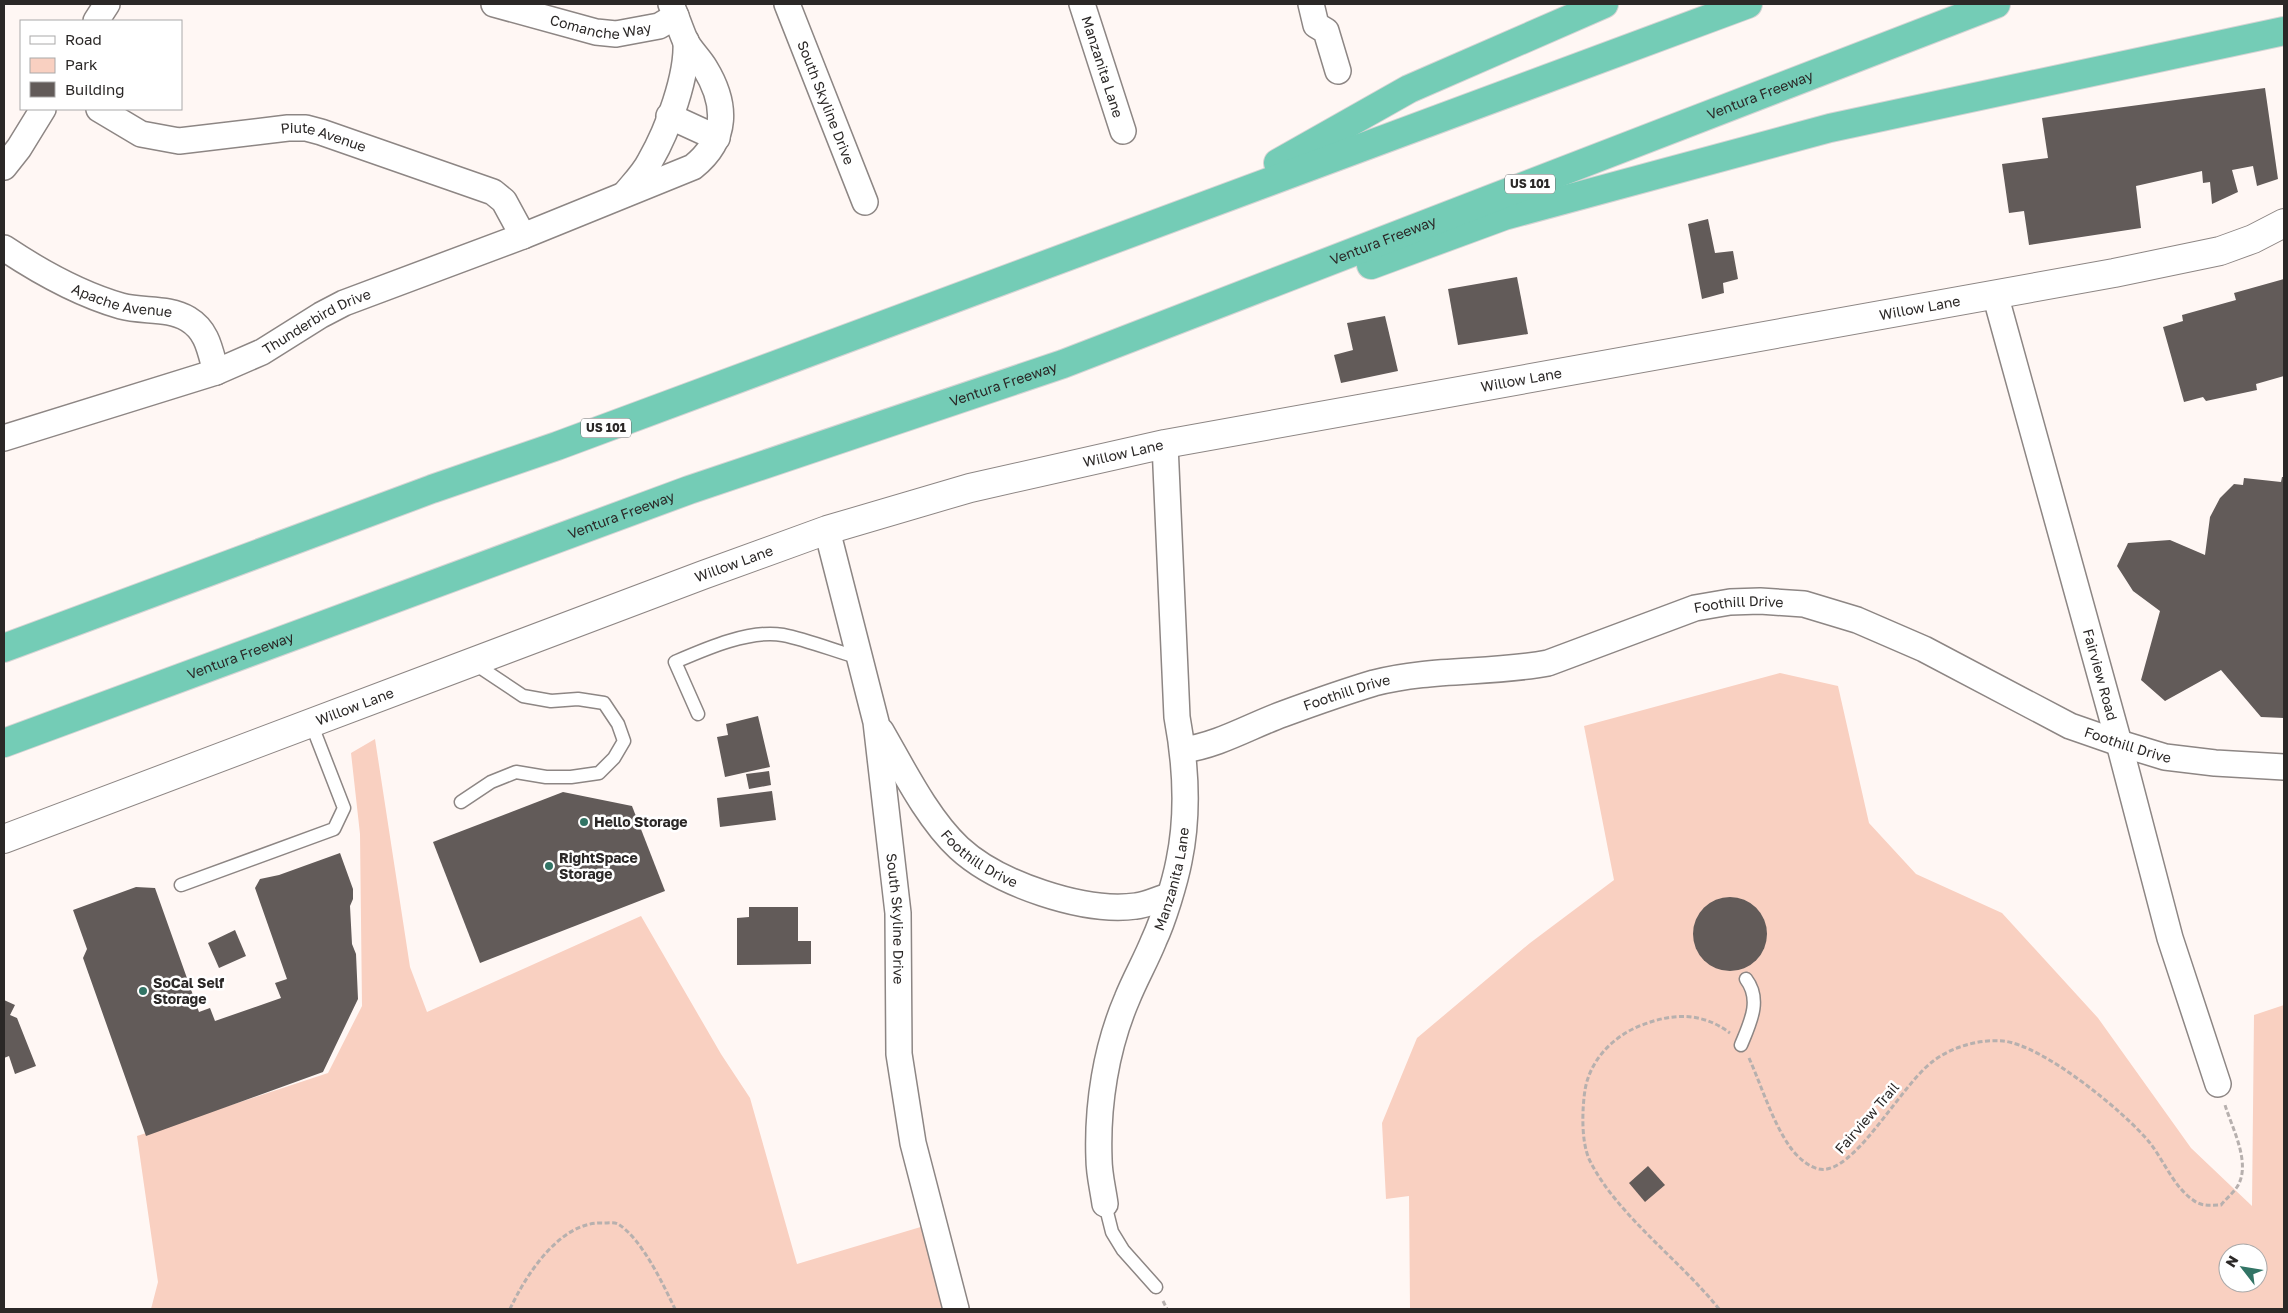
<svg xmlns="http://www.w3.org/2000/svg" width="2288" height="1313" viewBox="0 0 2288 1313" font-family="'Golos Text',sans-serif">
<rect width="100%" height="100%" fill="#fff7f4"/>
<!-- green -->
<g fill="#f9d0c1" fill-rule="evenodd">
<path d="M1780 673 1838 686 1869 823 1916 874 2002 913 2098 1018 2191 1148 2252 1206 2254 1015 2284 1005V1309H1410L1409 1196 1386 1199 1382 1123 1417 1038 1530 943 1614 880 1584 726ZM2228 1253H2258V1283H2228Z"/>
<polygon points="375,739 410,967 427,1012 641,916 721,1054 750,1098 797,1264 934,1223 956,1309 151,1309 158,1282 137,1136 328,1073 362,1006 360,834 351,753"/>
</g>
<!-- building -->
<g fill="#625b59">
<polygon points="2265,88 2278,179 2257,186 2253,166 2232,170 2238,192 2212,204 2210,182 2203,183 2202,171 2136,186 2141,228 2029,245 2024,211 2009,213 2002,164 2048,158 2042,118"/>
<polygon points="1708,219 1715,253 1733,251 1738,279 1723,283 1724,293 1702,299 1688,224"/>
<polygon points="1517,277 1528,334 1458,345 1448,289"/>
<polygon points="2284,279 2284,376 2256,384 2257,390 2206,401 2203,397 2184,402 2163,327 2183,321 2182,315 2236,300 2234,293"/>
<polygon points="1385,316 1398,371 1341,383 1334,355 1353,350 1347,323"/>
<polygon points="2282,477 2284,477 2284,718 2261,717 2221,670 2165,701 2141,680 2160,611 2133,591 2117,566 2128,543 2170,540 2205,555 2210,517 2220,498 2234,484 2243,485 2244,478 2281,482"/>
<polygon points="758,716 770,767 725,777 717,737 728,735 726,724"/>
<polygon points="769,771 771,785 749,789 746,774"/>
<polygon points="772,791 776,820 720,827 717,798"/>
<polygon points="563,792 632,806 665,891 480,963 433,842"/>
<polygon points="340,853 353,889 353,899 350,906 352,944 356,954 358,999 323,1072 146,1136 83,958 87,949 73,910 136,887 155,888 199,1012 210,1008 215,1021 281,998 275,983 287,979 255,888 260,879 279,875"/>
<circle cx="1730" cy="934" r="37"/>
<polygon points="749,907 798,907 798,941 811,941 811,964 737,965 737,918 749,917"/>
<polygon points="235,930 246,956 219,968 208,943"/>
<polygon points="4,1000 15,1005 10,1015 17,1018 36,1066 15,1074 9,1056 4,1058"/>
<polygon points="1648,1166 1665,1185 1645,1202 1629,1183"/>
</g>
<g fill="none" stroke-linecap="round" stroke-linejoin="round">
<defs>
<g id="service">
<path d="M698 714 675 662C705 649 750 629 783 635 808 640 835 651 860 658"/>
<polyline points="461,802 491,782 516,772 546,777 571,777 599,773 614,758 624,741 618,724 604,703 578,699 551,701 523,696 472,662"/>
<polyline points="181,885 334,829 344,808 311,723"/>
<path d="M1741 1045C1750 1023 1762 1000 1746 979"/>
<polyline points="1105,1204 1112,1232 1123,1250 1156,1287"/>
</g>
<g id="minor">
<path id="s1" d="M494 4 596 32 616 34 659 26 676 16"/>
<path id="s2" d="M787 4 865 202"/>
<path id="s3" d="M1082 4 1123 131"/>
<polyline points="1311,4 1316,25 1326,31 1338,71"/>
<polyline points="96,21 107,4"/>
<path id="s4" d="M99 109 141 134 179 141 288 128H306L321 132 493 192 504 201 523 236"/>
<polyline points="669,116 717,138"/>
<polyline points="4,167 19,148 43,109"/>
<path d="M625 194C633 184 644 173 650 161 668 130 688 75 686 41"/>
<path id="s5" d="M4 248C40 272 79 294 121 306 143 312 168 307 188 319 208 331 210 351 216 372"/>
<path id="s6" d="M1995 294 2119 743 2170 938 2218 1084"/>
<path id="s7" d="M4 438 216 372 262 352 321 315 344 303 523 236 693 167C728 139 727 104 705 68 699 58 690 50 685 40 680 28 676 16 671 4"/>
<path id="s8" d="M827 530 876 722 898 913 899 1054 913 1143 956 1309"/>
<path id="s9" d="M881 731C903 769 927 818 959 848 998 884 1084 913 1136 906 1147 905 1158 899 1169 896"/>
<path id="s10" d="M1183 750C1219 745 1250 726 1283 714 1313 703 1344 692 1374 683 1431 668 1490 674 1548 663L1695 608 1730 602 1760 601 1804 604 1857 620 1924 649 2070 726 2119 743 2165 757 2215 763 2284 767"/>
<path id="s11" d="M1105 1204C1103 1189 1099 1174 1099 1159 1097 1105 1106 1048 1127 999 1135 979 1146 960 1154 940 1163 921 1175 882 1179 861 1189 813 1186 765 1177 717L1165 444"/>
</g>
<g id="tertiary">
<path id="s12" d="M4 839 703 575 827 530 970 488 1165 444 2114 273 2220 251 2253 239 2284 223"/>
</g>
<g id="motorway">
<polyline points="1278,163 1409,89 1604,4"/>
<polyline points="1371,265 1504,216 1830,128 2284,31"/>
<polyline points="4,648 432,489 557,446 1748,4"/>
<path id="s13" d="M4 743 689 490 1063 364 1996 4"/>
</g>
</defs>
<!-- service casing -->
<use href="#service" stroke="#8d8684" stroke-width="15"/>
<!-- minor casing -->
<use href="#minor" stroke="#8d8684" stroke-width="28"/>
<!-- tertiary casing -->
<use href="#tertiary" stroke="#8d8684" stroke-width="30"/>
<!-- motorway casing -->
<use href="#motorway" stroke="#d5d4d4" stroke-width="30"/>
<!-- path -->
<g stroke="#b7b0ae" stroke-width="3" stroke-dasharray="5 2.5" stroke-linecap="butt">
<path d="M1749 1058C1762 1087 1772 1121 1790 1147 1798 1158 1813 1172 1827 1169 1860 1163 1902 1085 1932 1062 1951 1047 1979 1039 2003 1041 2043 1045 2125 1112 2150 1143 2164 1161 2174 1187 2193 1200 2202 1207 2211 1205 2221 1205 2226 1199 2233 1193 2237 1187 2252 1164 2232 1128 2225 1105"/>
<polyline points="1163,1301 1167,1309"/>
<path d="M510 1309C526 1275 560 1221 603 1223 608 1223 614 1222 618 1224 642 1239 663 1284 675 1309"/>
<path d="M1719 1309C1681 1261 1617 1215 1590 1161 1581 1143 1582 1110 1585 1090 1590 1060 1613 1036 1642 1025 1673 1013 1702 1012 1730 1033"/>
</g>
<!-- service -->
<use href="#service" stroke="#fff" stroke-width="12"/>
<!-- minor -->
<use href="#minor" stroke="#fff" stroke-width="25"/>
<!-- tertiary -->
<use href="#tertiary" stroke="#fff" stroke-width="28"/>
<!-- motorway -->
<use href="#motorway" stroke="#74ccb6" stroke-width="28"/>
</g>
<!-- markers -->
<g fill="#327465" stroke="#fff" stroke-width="2">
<circle cx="584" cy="822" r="5"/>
<circle cx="549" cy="866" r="5"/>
<circle cx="143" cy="991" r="5"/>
</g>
<g text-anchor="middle" stroke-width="5" stroke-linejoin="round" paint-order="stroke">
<!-- shield labels -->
<g fill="#fff" stroke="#6b6868" stroke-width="1">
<rect x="1505" y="174.5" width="50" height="19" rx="4"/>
<rect x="581" y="418.5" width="50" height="19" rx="4"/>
</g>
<g font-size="12" font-weight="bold" fill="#2b2827">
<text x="1530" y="188">US 101</text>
<text x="606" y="432">US 101</text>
</g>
<!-- street labels -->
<g font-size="14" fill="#2b2827" stroke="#fff">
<text dy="5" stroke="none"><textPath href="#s1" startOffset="110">Comanche Way</textPath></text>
<text dy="5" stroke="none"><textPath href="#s3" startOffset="66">Manzanita Lane</textPath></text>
<text dy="5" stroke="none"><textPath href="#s13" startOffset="1872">Ventura Freeway</textPath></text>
<text dy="5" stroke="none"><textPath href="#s2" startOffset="106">South Skyline Drive</textPath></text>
<text dy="5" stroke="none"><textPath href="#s4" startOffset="234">Piute Avenue</textPath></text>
<text dy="5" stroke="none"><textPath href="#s13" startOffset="1468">Ventura Freeway</textPath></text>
<text dy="5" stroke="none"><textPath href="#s5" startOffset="131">Apache Avenue</textPath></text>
<text dy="5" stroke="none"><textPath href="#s12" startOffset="1995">Willow Lane</textPath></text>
<text dy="5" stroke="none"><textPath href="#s7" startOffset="335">Thunderbird Drive</textPath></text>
<text dy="5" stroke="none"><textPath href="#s12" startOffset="1590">Willow Lane</textPath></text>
<text dy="5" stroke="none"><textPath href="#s13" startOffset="1062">Ventura Freeway</textPath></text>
<text dy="5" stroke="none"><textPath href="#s12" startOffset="1185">Willow Lane</textPath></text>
<text dy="5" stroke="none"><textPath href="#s13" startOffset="658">Ventura Freeway</textPath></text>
<text dy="5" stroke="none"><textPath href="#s12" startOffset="780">Willow Lane</textPath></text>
<text dy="5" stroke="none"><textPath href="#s10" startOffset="579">Foothill Drive</textPath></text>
<text dy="5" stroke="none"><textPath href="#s13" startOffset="252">Ventura Freeway</textPath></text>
<text dy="5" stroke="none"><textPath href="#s6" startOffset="395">Fairview Road</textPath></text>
<text dy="5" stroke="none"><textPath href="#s10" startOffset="174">Foothill Drive</textPath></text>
<text dy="5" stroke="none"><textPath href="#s12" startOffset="375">Willow Lane</textPath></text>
<text dy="5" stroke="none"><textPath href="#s10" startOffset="999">Foothill Drive</textPath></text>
<text dy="5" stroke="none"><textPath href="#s9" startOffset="164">Foothill Drive</textPath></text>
<text dy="5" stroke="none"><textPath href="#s11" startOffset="338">Manzanita Lane</textPath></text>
<text dy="5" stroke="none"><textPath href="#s8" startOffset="396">South Skyline Drive</textPath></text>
<text transform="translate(1867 1118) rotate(-49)" y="5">Fairview Trail</text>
</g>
<!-- poi labels -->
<g font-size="14" font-weight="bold" fill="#2b2827" stroke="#fff" text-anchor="start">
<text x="594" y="827">Hello Storage</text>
<text x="559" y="863">RightSpace<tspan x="559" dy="16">Storage</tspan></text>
<text x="153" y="988">SoCal Self<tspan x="153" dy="16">Storage</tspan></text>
</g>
</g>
<!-- border -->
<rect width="2288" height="1313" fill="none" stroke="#2b2827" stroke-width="10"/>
<!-- legend -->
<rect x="20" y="20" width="162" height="90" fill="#ffffff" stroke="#aaa9a9"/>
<rect x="30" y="36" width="25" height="8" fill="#ffffff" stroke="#aaa9a9"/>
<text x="65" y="45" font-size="15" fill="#2b2827">Road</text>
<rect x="30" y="58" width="25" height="15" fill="#f9d0c1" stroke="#aaa9a9"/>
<text x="65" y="70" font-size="15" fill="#2b2827">Park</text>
<rect x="30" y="82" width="25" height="15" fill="#625b59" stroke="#aaa9a9"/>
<text x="65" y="95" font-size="15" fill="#2b2827">Building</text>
<!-- north arrow -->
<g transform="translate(2243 1268) rotate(301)"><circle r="24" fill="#ffffff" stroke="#aaa9a9"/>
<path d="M0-4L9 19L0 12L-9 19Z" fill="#327465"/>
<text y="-8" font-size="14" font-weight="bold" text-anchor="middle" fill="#2b2827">N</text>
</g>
</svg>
